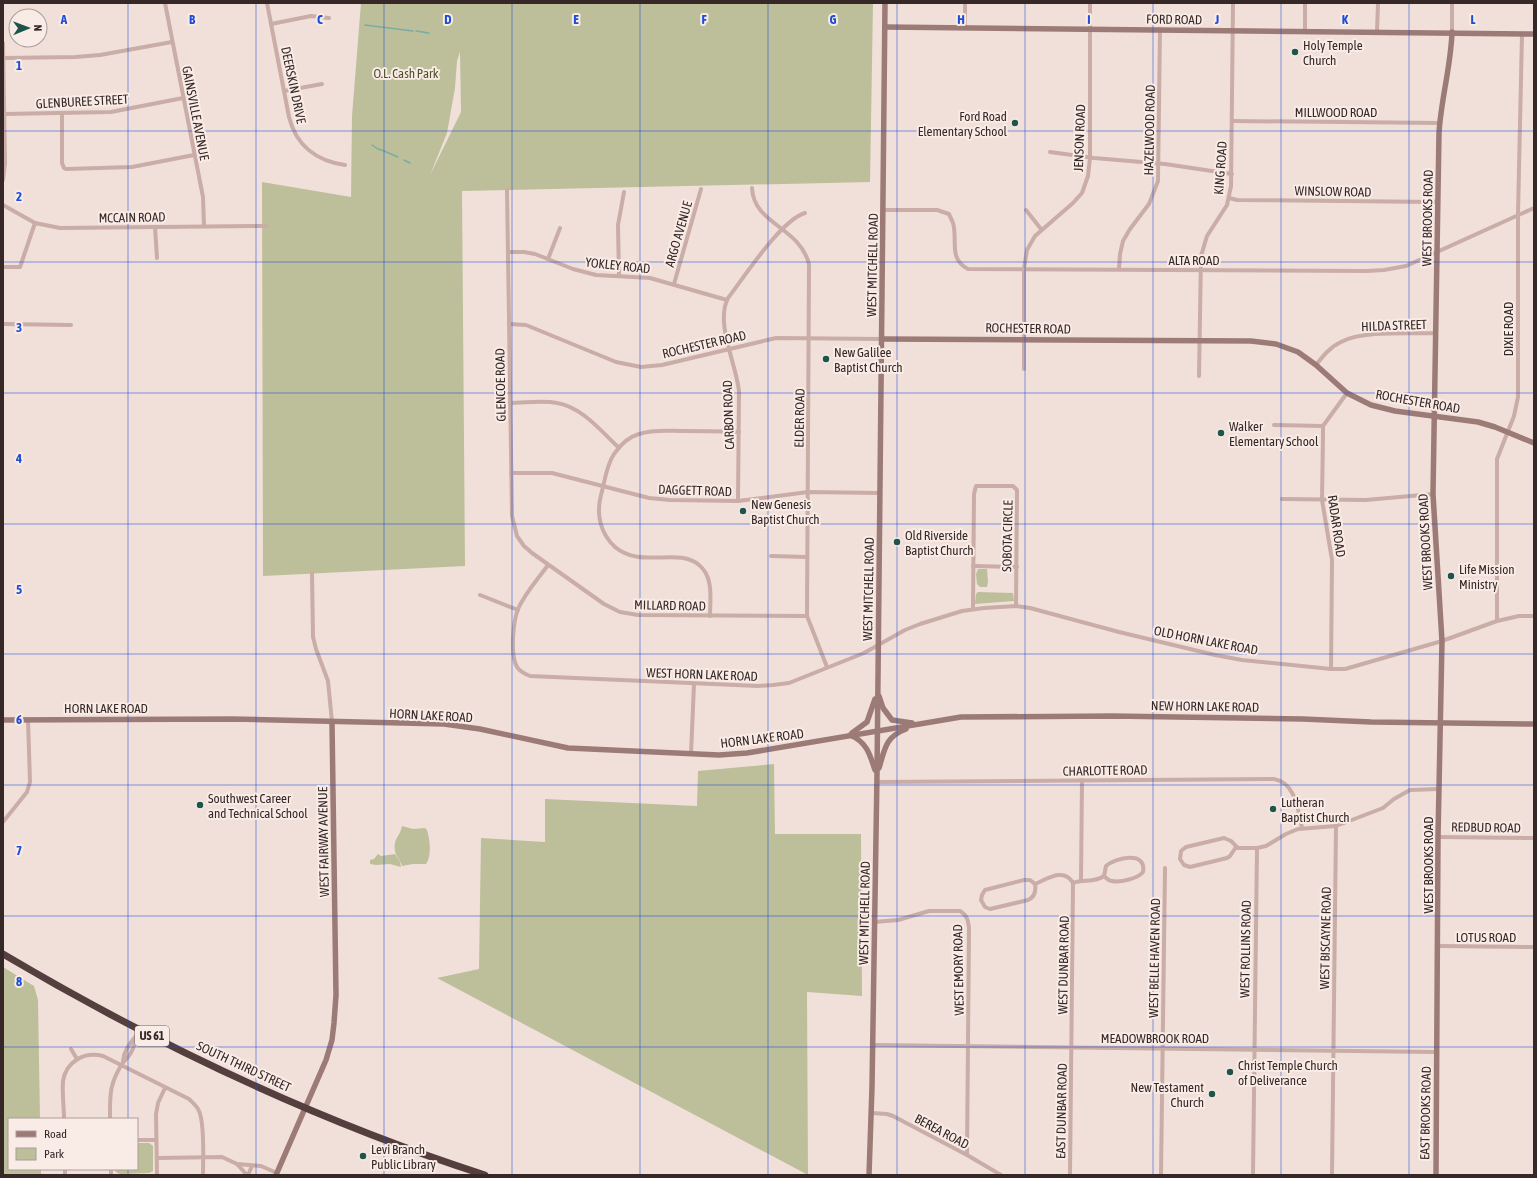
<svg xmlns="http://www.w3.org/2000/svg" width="1537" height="1178" viewBox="0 0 1537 1178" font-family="'Asap Condensed',sans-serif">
<rect width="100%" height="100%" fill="#f1e0da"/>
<!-- green -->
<g fill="#bcbf9a" fill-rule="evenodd">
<path d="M361 3H873L870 182 462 191 465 566 263 576 262 182 351 197 352 116ZM460 52 461 112 430 175 447 133 455 88 457 61Z"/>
<polygon points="978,569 987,569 988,582 987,587 980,587 977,584 976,574"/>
<polygon points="978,592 1013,593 1014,601 975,604 976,594"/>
<polygon points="774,764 775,834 861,834 862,996 807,992 808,1175 437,978 479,969 481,838 545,842 545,799 697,806 698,771"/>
<path d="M402 826 413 829 425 828 427 830C430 840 432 856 426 864H413L402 866C401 861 396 857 395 851 393 838 400 837 402 826Z"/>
<polygon points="378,854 381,856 395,854 400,862 401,867 390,864 376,865 370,864 370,860 374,859"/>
<polygon points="3,967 34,986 38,1000 40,1119 9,1119 9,1169 41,1169 41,1175 3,1175"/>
<polygon points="137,1143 149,1143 153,1146 153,1171 149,1173 120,1174 116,1172 114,1169 137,1169"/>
</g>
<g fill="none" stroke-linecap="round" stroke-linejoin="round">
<!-- stream -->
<g stroke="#79ada2" stroke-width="1.5">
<polyline points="365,25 413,31"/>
<polyline points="416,31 429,33"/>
<polyline points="372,145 378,149 384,151 398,157"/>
<polyline points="404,160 410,163"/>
</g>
<!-- street -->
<g stroke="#c9ada6" stroke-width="4">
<polyline points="165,3 203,197 204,226"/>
<path d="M267 3 289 117C296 145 316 161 345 165"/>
<polyline points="271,24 311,16 329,18"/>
<polyline points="965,27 965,3"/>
<polyline points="1305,31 1305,3"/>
<polyline points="1377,32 1378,3"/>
<polyline points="1452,32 1452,3"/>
<polyline points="3,43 5,163 3,180"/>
<polyline points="3,58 75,57 100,55 172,42"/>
<polyline points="284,91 322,84"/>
<polyline points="62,113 62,163 64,168 66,169 132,167 194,155"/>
<polyline points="4,114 111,112 183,98"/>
<polyline points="1232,121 1440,123"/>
<polyline points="1050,152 1094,158 1165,164 1232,174"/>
<path d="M752 188C754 225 799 226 809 264L807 616 827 667"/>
<polyline points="507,190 512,516 517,536 524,546 532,553 604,604 620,612 638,615 807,616"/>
<polyline points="1229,198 1237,200 1437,202"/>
<polyline points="3,205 35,223 60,228 266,226"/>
<path d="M883 210H937L949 214C950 217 952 220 953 223 958 240 948 259 968 269L1367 271 1384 270 1406 266 1534 208"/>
<polyline points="1026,210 1041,229"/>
<polyline points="155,227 157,258"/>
<polyline points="508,252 524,252 535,254 573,269 596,275 650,278 727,300"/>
<polyline points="548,259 560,228"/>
<polyline points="3,267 20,267 35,223"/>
<polyline points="1119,269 1120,254 1123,241 1130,229 1149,204 1158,181 1160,29"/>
<polyline points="619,276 618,225 624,192"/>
<polyline points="674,284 701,189"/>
<polyline points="3,324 71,325"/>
<polyline points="509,324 526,325 616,362 641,367 662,365 776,338 882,339"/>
<path d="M1316 365C1323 356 1330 347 1341 342 1363 330 1410 334 1436 333"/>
<polyline points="1024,369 1024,268 1027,250 1035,236 1073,203 1082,193 1088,176 1090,158 1090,3"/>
<polyline points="1199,376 1201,256 1207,236 1227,205 1231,186 1233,3"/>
<path d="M510 403C525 403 542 400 557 403 582 407 601 431 619 448"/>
<polyline points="1274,425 1323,426"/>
<polyline points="511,473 552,473 649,498 670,500 738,501 808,492 880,493"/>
<polyline points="1282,499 1366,500 1433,494"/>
<path d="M738 501 739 391C736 363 715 323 728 298 745 276 781 220 805 213"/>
<polyline points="771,556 807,557"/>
<path d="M548 565C538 579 525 593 518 609 513 622 510 655 517 667 520 672 525 674 530 676L758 686 773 685 789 683 864 653 905 630 920 624 962 611 984 608 1016 606 1030 608 1119 632 1215 655 1242 660 1331 669H1345L1359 665 1442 641 1497 621 1519 616H1534"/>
<polyline points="973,566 1017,567"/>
<polyline points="312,573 313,637 316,649 328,681 332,722"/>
<polyline points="480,595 518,610"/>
<polyline points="973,609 974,494 976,486 1013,486 1017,490 1016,606"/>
<path d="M710 616C710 599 714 577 699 565 678 547 641 569 615 547 600 533 596 514 601 495 605 481 606 466 614 454 620 445 629 437 639 434 654 429 670 431 684 431 703 431 721 431 739 432"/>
<polyline points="1497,621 1497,459 1514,416 1518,397 1518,214 1522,34"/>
<polyline points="1331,669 1332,560 1322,500 1323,435 1323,426 1347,393"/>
<polyline points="691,754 694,684"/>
<path d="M877 782 1274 779C1296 783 1298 810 1302 828"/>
<polyline points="3,822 27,792 30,782 28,720"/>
<polyline points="1438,837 1534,838"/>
<polyline points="1236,847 1230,856 1227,858 1190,867 1184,865 1180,859 1181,851 1186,847 1224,838 1231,841 1238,848 1257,848 1266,846 1286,834 1298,829 1336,826 1383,808 1394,799 1410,790 1439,789"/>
<polyline points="1081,880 1082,780"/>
<path d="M1035 884C1036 890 1035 897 1028 900L990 909 985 907 981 900 982 895 985 890 1024 880H1030L1035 884C1047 879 1064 867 1073 883 1084 879 1094 883 1104 876L1106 866C1115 858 1147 850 1143 872 1139 878 1120 883 1112 881 1109 881 1106 878 1104 876"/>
<path d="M874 922 898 920 929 911H960C967 915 968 920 969 928L967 1155"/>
<polyline points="1438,946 1534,947"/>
<polyline points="873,1045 1437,1052"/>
<polyline points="71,1049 77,1059"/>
<path d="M123 1061C124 1051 129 1044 136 1036"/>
<polyline points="872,1113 887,1114 893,1116 967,1155 1001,1175"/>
<path d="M64 1119C64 1107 62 1093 63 1081 66 1062 84 1051 103 1056L189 1099C193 1103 197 1106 199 1111 205 1124 203 1160 203 1175"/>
<path d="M110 1119C110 1095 109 1085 122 1064 124 1061 126 1059 128 1057 133 1051 135 1044 136 1036"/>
<polyline points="137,1140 156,1140"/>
<polyline points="157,1158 222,1157 237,1164 247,1175"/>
<polyline points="237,1164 261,1166 277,1173"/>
<polyline points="65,1169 65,1175"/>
<polyline points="111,1169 111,1175"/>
<polyline points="157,1175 156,1114 158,1103 165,1088"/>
<polyline points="248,1175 252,1166"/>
<polyline points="1070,1175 1073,883"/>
<polyline points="1161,1175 1165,868"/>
<polyline points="1253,1175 1257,848"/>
<polyline points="1332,1175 1336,826"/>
</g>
<!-- secondary -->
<g stroke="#9c7b77" stroke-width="5.5">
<polyline points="885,27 1534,34"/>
<polyline points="882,339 1251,341 1276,344 1298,352 1316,365 1347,393 1371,405 1395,411 1478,422 1495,427 1534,443"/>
<polyline points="879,696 883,708 892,720 912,723"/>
<polyline points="3,720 233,719 444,724 480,729 568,748 719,755 747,753 961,717 1113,716 1303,719 1371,722 1534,724"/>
<polyline points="852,733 867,722 875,699"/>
<path d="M850 735C867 742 870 755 875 770"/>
<path d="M879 768C885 749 885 737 906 729"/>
<polyline points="276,1175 326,1060 332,1040 334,1023 336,995 332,722"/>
<polyline points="869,1175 872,1087 877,774 885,3"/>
<path d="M1436 1175 1438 837 1442 641 1433 494 1439 133C1441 99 1451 66 1452 32"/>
</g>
<!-- highway -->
<path stroke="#553f3e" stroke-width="7" d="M3 954C155 1044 317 1121 485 1175"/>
</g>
<!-- grid -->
<path fill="none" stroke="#1d4ed8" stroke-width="1" stroke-opacity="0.55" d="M128 3V1119M256 3V1175M384 3V1175M512 3V1175M640 3V1175M768 3V1175M897 3V1175M1025 3V1175M1153 3V1175M1281 3V1175M1409 3V1175M3 131H1534M3 262H1534M3 393H1534M3 524H1534M3 654H1534M3 785H1534M3 916H1534M3 1047H1534M128 1169V1175"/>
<!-- markers -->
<g fill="#1d554b" stroke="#f9ebe6" stroke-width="1.5">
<circle cx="1295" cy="52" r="4"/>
<circle cx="1015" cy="123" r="4"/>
<circle cx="826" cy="359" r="4"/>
<circle cx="1221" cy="433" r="4"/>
<circle cx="743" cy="511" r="4"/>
<circle cx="897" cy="542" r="4"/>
<circle cx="1451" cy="576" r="4"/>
<circle cx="200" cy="805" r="4"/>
<circle cx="1273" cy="809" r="4"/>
<circle cx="1230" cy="1072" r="4"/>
<circle cx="1212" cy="1094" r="4"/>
<circle cx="363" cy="1156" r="4"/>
</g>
<g text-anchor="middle" stroke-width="4" stroke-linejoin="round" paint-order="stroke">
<!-- shield labels -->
<rect fill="#f9ebe6" stroke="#706260" stroke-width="1" x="135" y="1026" width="34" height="20" rx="3"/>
<g font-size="12" font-weight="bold" fill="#352827">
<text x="152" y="1040">US 61</text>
</g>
<!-- street labels -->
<g font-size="13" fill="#352827" stroke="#f9ebe6">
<text transform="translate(1174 19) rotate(1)" y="5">FORD ROAD</text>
<text transform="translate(294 85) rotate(78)" y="5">DEERSKIN DRIVE</text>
<text transform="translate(82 101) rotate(-3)" y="5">GLENBUREE STREET</text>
<text x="1336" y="117">MILLWOOD ROAD</text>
<text transform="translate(196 113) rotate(79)" y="5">GAINSVILLE AVENUE</text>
<text transform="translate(1149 130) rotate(-89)" y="5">HAZELWOOD ROAD</text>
<text transform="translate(1079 138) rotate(-88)" y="5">JENSON ROAD</text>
<text transform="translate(1220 168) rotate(-86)" y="5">KING ROAD</text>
<text transform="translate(1333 191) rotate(1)" y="5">WINSLOW ROAD</text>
<text transform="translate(132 217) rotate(-1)" y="5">MCCAIN ROAD</text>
<text transform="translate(1427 218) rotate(-89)" y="5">WEST BROOKS ROAD</text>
<text transform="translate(678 234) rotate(-74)" y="5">ARGO AVENUE</text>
<text x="1194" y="265">ALTA ROAD</text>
<text transform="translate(618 265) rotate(6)" y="5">YOKLEY ROAD</text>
<text transform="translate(872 265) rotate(-89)" y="5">WEST MITCHELL ROAD</text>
<text transform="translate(1394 325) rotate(-2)" y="5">HILDA STREET</text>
<text transform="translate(1028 328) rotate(1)" y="5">ROCHESTER ROAD</text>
<text transform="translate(1508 329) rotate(-90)" y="5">DIXIE ROAD</text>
<text transform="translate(704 344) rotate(-13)" y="5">ROCHESTER ROAD</text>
<text transform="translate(500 385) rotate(-91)" y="5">GLENCOE ROAD</text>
<text transform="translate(1418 401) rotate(10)" y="5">ROCHESTER ROAD</text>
<text transform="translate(728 415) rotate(-92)" y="5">CARBON ROAD</text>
<text transform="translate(799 418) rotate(-89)" y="5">ELDER ROAD</text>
<text transform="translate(695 490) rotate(2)" y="5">DAGGETT ROAD</text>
<text transform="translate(1337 526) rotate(82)" y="5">RADAR ROAD</text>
<text transform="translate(1007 536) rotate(-89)" y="5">SOBOTA CIRCLE</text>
<text transform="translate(1425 542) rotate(-93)" y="5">WEST BROOKS ROAD</text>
<text transform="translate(868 589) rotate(-89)" y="5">WEST MITCHELL ROAD</text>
<text transform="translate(670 605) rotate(1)" y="5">MILLARD ROAD</text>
<text transform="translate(1206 640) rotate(11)" y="5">OLD HORN LAKE ROAD</text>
<text transform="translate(702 674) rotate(2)" y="5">WEST HORN LAKE ROAD</text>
<text transform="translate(1205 706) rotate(1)" y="5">NEW HORN LAKE ROAD</text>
<text x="106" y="713">HORN LAKE ROAD</text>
<text transform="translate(431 715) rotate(3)" y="5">HORN LAKE ROAD</text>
<text transform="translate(762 738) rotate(-7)" y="5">HORN LAKE ROAD</text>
<text transform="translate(1105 770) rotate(-1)" y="5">CHARLOTTE ROAD</text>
<text transform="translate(1486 827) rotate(1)" y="5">REDBUD ROAD</text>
<text transform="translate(323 842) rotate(-91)" y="5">WEST FAIRWAY AVENUE</text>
<text transform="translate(1428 865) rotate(-90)" y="5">WEST BROOKS ROAD</text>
<text transform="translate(864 913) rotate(-89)" y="5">WEST MITCHELL ROAD</text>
<text x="1486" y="942">LOTUS ROAD</text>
<text transform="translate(1325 938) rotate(-89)" y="5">WEST BISCAYNE ROAD</text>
<text transform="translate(1245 949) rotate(-89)" y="5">WEST ROLLINS ROAD</text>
<text transform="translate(1154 958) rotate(-89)" y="5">WEST BELLE HAVEN ROAD</text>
<text transform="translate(1063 965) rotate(-89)" y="5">WEST DUNBAR ROAD</text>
<text transform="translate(958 970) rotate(-91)" y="5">WEST EMORY ROAD</text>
<text x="1155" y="1043">MEADOWBROOK ROAD</text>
<text transform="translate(244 1066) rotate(25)" y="5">SOUTH THIRD STREET</text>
<text transform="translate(1061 1111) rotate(-89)" y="5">EAST DUNBAR ROAD</text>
<text transform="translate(1425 1113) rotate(-89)" y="5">EAST BROOKS ROAD</text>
<text transform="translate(942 1131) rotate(28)" y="5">BEREA ROAD</text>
</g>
<!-- poi labels -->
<g font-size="13" fill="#352827" stroke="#f9ebe6" text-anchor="start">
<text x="1303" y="50">Holy Temple<tspan x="1303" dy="15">Church</tspan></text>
<text x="1007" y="121" text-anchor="end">Ford Road<tspan x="1007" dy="15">Elementary School</tspan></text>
<text x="834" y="357">New Galilee<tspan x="834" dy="15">Baptist Church</tspan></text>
<text x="1229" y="431">Walker<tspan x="1229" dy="15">Elementary School</tspan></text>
<text x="751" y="509">New Genesis<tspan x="751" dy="15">Baptist Church</tspan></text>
<text x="905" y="540">Old Riverside<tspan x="905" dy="15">Baptist Church</tspan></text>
<text x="1459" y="574">Life Mission<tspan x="1459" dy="15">Ministry</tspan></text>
<text x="208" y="803">Southwest Career<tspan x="208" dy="15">and Technical School</tspan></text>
<text x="1281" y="807">Lutheran<tspan x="1281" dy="15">Baptist Church</tspan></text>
<text x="1238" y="1070">Christ Temple Church<tspan x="1238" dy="15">of Deliverance</tspan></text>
<text x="1204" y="1092" text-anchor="end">New Testament<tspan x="1204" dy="15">Church</tspan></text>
<text x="371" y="1154">Levi Branch<tspan x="371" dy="15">Public Library</tspan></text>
</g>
<!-- park labels -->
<g font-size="13" fill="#4e522b" stroke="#f9ebe6">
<text x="406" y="78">O.L. Cash Park</text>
</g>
</g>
<g font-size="13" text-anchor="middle" font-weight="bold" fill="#1d4ed8" stroke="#f9ebe6" stroke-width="4" stroke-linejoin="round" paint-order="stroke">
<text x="64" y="24">A</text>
<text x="192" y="24">B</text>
<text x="320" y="24">C</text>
<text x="448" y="24">D</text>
<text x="576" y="24">E</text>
<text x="704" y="24">F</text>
<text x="833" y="24">G</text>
<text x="961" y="24">H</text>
<text x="1089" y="24">I</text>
<text x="1217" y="24">J</text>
<text x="1345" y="24">K</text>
<text x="1473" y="24">L</text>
<text x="19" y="70">1</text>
<text x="19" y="201">2</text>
<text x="19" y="332">3</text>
<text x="19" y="463">4</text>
<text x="19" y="594">5</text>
<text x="19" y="724">6</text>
<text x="19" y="855">7</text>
<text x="19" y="986">8</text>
</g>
<!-- border -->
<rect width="1537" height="1178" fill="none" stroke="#352827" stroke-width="8"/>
<!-- legend -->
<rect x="8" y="1118" width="130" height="52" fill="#f9ebe6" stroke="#ab9d9a"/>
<rect x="16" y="1131" width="20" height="6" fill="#9c7b77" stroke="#ab9d9a"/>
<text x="44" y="1138" font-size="12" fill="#352827">Road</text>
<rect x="16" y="1148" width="20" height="12" fill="#bcbf9a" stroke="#ab9d9a"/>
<text x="44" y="1158" font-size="12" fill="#352827">Park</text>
<!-- north arrow -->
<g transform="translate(28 28) rotate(89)"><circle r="19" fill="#f9ebe6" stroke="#ab9d9a"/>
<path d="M0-3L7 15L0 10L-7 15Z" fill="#1d554b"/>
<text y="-6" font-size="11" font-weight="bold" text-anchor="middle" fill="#352827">N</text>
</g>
</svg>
